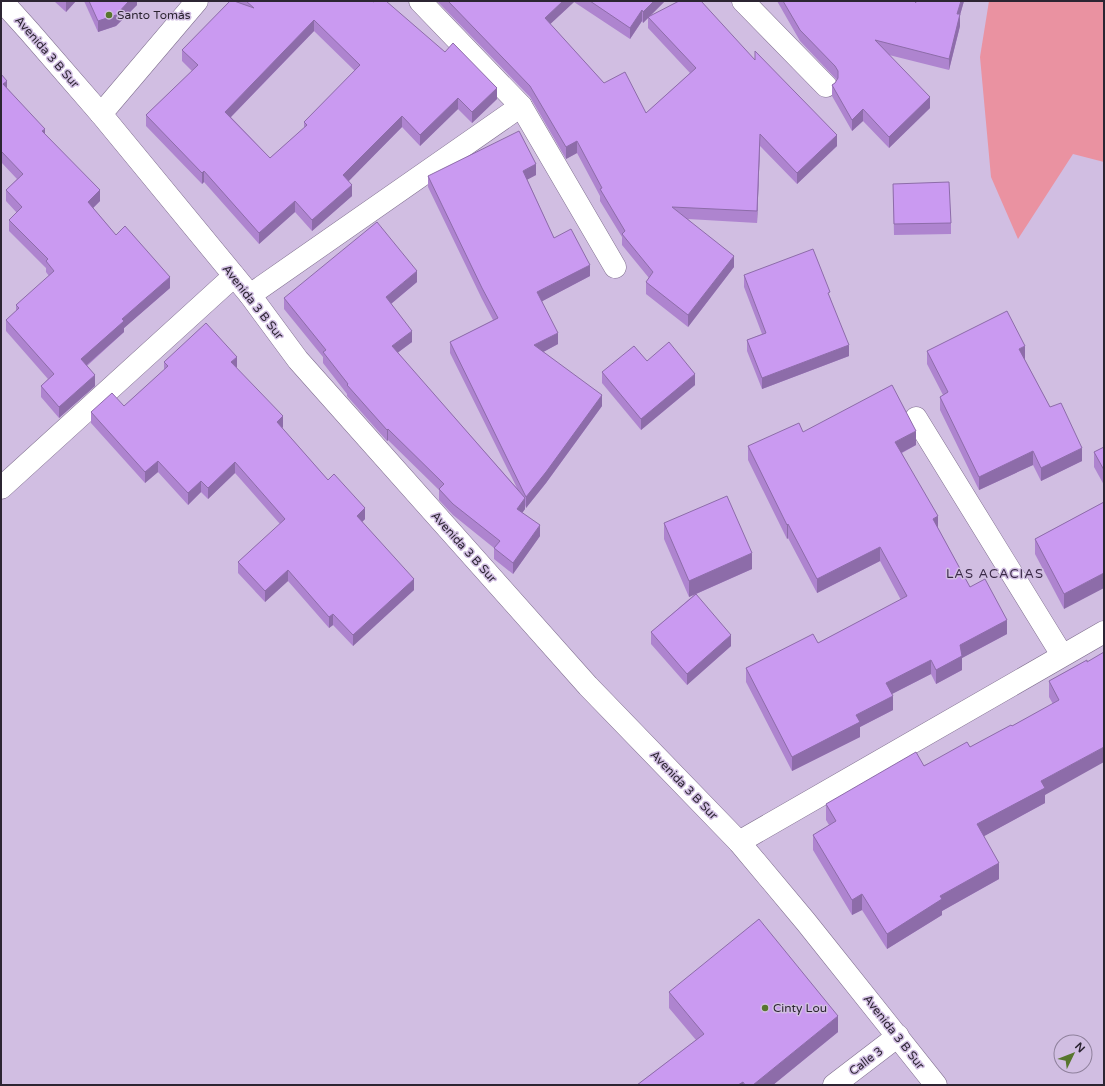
<svg xmlns="http://www.w3.org/2000/svg" width="1105" height="1086" viewBox="0 0 1105 1086" font-family="'Varela Round',sans-serif">
<rect width="100%" height="100%" fill="#d1bee2"/>
<!-- green -->
<polygon fill="#ea92a1" points="989,1 1104,1 1104,162 1073,154 1018,239 991,177 980,57"/>
<g fill="none" stroke-linecap="round" stroke-linejoin="round">
<defs>
<g id="minor">
<polyline points="2,1 29,31 101,114 250,295 298,360 588,686 739,842 806,922 936,1085"/>
<polyline points="420,1 521,106 615,267"/>
<polyline points="743,1 826,86"/>
<polyline points="101,114 197,1"/>
<polyline points="250,295 521,106"/>
<polyline points="916,418 1062,655"/>
<polyline points="1,488 234,276"/>
<polyline points="739,842 1104,632"/>
<polyline points="834,1085 898,1036"/>
</g>
</defs>
<!-- minor casing -->
<use href="#minor" stroke="#817090" stroke-width="23"/>
<!-- minor -->
<use href="#minor" stroke="#fff" stroke-width="22"/>
</g>
<!-- wall -->
<g fill="#ae84cf" fill-rule="evenodd">
<polygon points="54,1 76,1 66,12"/>
<polygon points="84,1 137,1 137,5 116,26 98,32"/>
<path d="M237 1H372L497 99 472 123 458 109 420 146 402 127 348 181 352 196 312 231 295 212 259 244 204 182 202 184 146 126V115L192 71 182 61V50L237 2ZM314 31 355 71 304 122V128L270 158 231 117Z"/>
<path d="M437 1H665L650 16 837 146 797 184 760 146 757 223 688 219 734 267 688 327 646 294V282L649 278 622 245V237L600 201V196L577 153 566 159 530 97ZM574 2 630 39 642 21 643 23 648 18V28L690 73 646 113 604 83 550 24Z"/>
<polygon points="777,1 964,1 960,15 960,26 949,70 889,55 930,108 889,148 863,121 852,131 832,96 832,85 835,83 837,80 835,78 800,41"/>
<polygon points="1,74 7,88 100,201 93,208 116,235 170,288 124,328 124,332 87,366 95,386 59,418 41,397 41,386 48,379 6,331 6,320 16,311 16,305 49,276 46,272 46,268 9,231 9,220 17,213 6,201 6,190 17,179 1,162"/>
<polygon points="536,175 527,179 554,238 590,276 542,301 558,344 543,352 602,406 546,483 526,508 525,505 525,509 522,513 540,536 513,574 494,559 494,548 453,515 439,500 439,490 388,440 387,441 347,396 347,394 323,363 323,357 284,309 284,298 417,282 391,304 412,342 397,353 517,488 450,353 450,342 493,320 482,299 428,187 428,176"/>
<polygon points="893,184 951,223 951,234 894,235"/>
<polygon points="744,275 830,297 849,356 762,389 747,351 747,340 762,334 744,287"/>
<polygon points="927,351 1025,359 1025,360 1050,407 1082,461 1041,481 1033,465 979,490 940,410 940,397 943,395 927,364"/>
<polygon points="647,361 695,385 641,430 602,383 602,372"/>
<polygon points="164,362 236,368 283,427 282,428 328,480 365,519 362,522 414,590 353,646 333,625 329,628 288,581 265,602 238,573 238,562 280,524 235,473 208,499 201,492 188,505 158,472 145,483 91,423 91,412 124,406 164,370"/>
<polygon points="803,432 916,445 902,453 938,528 970,587 1007,634 962,658 962,670 936,684 931,674 892,694 893,710 860,727 860,737 792,771 746,682 746,668 818,643 901,600 880,561 817,593 788,538 787,539 748,460 748,446"/>
<polygon points="1104,447 1104,485 1094,467 1094,452"/>
<polygon points="1104,502 1064,609 1035,554 1035,539"/>
<polygon points="664,523 752,569 696,594 731,646 687,685 651,644 651,632 695,594 689,597 664,539"/>
<polygon points="1087,660 1045,795 1045,803 984,836 999,879 942,911 942,915 887,949 862,910 852,915 813,850 813,835 829,825 826,820 826,804 970,747 1012,726 1053,704 1049,697 1049,681"/>
<polygon points="669,992 838,1032 773,1085 637,1085 696,1040 669,1008"/>
</g>
<!-- shaded-wall -->
<g fill="#8d6ca9">
<polygon points="66,1 76,1 66,12"/>
<polygon points="129,1 137,1 137,5 116,26 98,32 98,21"/>
<polygon points="563,1 574,1 574,2 545,29 545,18"/>
<polygon points="654,1 665,1 643,23 643,12"/>
<polygon points="961,1 964,1 960,15 960,26 949,70 949,59 957,14"/>
<polygon points="642,10 642,21 630,39 630,28"/>
<polygon points="314,20 314,31 225,123 225,112"/>
<polygon points="7,81 7,92 3,84"/>
<polygon points="497,88 497,99 472,123 472,112"/>
<polygon points="930,97 930,108 889,148 889,137"/>
<polygon points="458,98 458,109 420,146 420,135"/>
<polygon points="863,109 863,121 852,131 852,120"/>
<polygon points="402,116 402,127 343,187 343,175"/>
<polygon points="45,129 45,140 42,131"/>
<polygon points="760,134 760,146 757,223 757,211"/>
<polygon points="837,135 837,146 797,184 797,173"/>
<polygon points="577,141 577,153 566,159 566,147"/>
<polygon points="536,164 536,175 523,182 523,171"/>
<polygon points="204,171 204,182 202,184 202,173"/>
<polygon points="352,185 352,196 312,231 312,220"/>
<polygon points="100,190 100,201 88,213 88,202"/>
<polygon points="295,201 295,212 259,244 259,233"/>
<polygon points="734,256 734,267 688,327 688,315"/>
<polygon points="590,265 590,276 537,304 537,292"/>
<polygon points="417,271 417,282 386,308 386,297"/>
<polygon points="170,277 170,288 124,328 124,332 81,370 81,359 122,319"/>
<polygon points="412,331 412,342 392,357 392,346"/>
<polygon points="558,333 558,344 534,357 534,345"/>
<polygon points="849,345 849,356 762,389 762,378"/>
<polygon points="1025,346 1025,359 1019,363 1019,349"/>
<polygon points="237,357 237,368 231,362"/>
<polygon points="695,374 695,385 641,430 641,419"/>
<polygon points="95,375 95,386 59,418 59,407"/>
<polygon points="602,395 602,406 546,483 526,508 526,497"/>
<polygon points="283,416 283,427 277,433 277,422"/>
<polygon points="388,429 388,440 387,441 387,430"/>
<polygon points="916,431 916,445 895,456 895,442"/>
<polygon points="1082,448 1082,461 1041,481 1041,468"/>
<polygon points="1033,451 1033,465 979,490 979,477"/>
<polygon points="158,461 158,472 145,483 145,472"/>
<polygon points="235,462 235,473 208,499 208,488"/>
<polygon points="201,481 201,492 188,505 188,493"/>
<polygon points="525,498 525,509 517,520 517,509"/>
<polygon points="365,508 365,519 357,527 357,516"/>
<polygon points="938,516 938,530 933,519"/>
<polygon points="788,524 788,538 787,539 787,525"/>
<polygon points="540,525 540,536 513,574 513,563"/>
<polygon points="880,547 880,561 817,593 817,579"/>
<polygon points="752,553 752,569 689,597 689,581"/>
<polygon points="288,570 288,581 265,602 265,591"/>
<polygon points="1104,573 1104,588 1064,609 1064,594"/>
<polygon points="414,579 414,590 353,646 353,635"/>
<polygon points="333,614 333,625 329,628 329,617"/>
<polygon points="1007,620 1007,634 962,658 962,670 936,684 936,670 960,645"/>
<polygon points="731,635 731,646 687,685 687,674"/>
<polygon points="931,660 931,674 886,697 886,683"/>
<polygon points="893,696 893,710 860,727 860,737 792,771 792,757 856,715"/>
<polygon points="1104,747 1104,762 1045,795 1045,803 977,840 977,824 1041,781"/>
<polygon points="999,863 999,879 942,911 942,915 887,949 887,934 940,896"/>
<polygon points="862,894 862,910 852,915 852,900"/>
<polygon points="838,1016 838,1032 773,1085 753,1085"/>
<polygon points="743,1082 743,1085 738,1085"/>
</g>
<!-- building -->
<g fill="#ca9af1" stroke="#8d6ca9" fill-rule="evenodd">
<polygon points="89,1 129,1 116,15 98,21"/>
<path d="M230 1H234L254 8 246 1H372L373 2 375 1H386L445 52 453 43 497 88 472 112 458 98 420 135 402 116 343 175 352 185 312 220 295 201 259 233 204 171 202 173 146 115 198 65 182 50ZM314 20 360 65 304 122 307 125 270 158 225 112Z"/>
<polygon points="448,1 563,1 545,18 604,83 625,72 646,113 696,68 648,17 679,1 701,1 755,60 755,51 837,135 797,173 760,134 757,211 672,207 734,256 688,315 646,282 653,272 622,234 625,231 600,189 602,188 577,141 566,147 530,86"/>
<polygon points="590,1 654,1 643,12 642,10 630,28"/>
<polygon points="783,1 914,1 916,3 915,1 961,1 957,14 960,14 949,59 875,40 930,97 889,137 863,109 852,120 832,85 835,83 838,78 838,71 835,66 800,30"/>
<polygon points="1,74 7,81 3,84 45,129 42,131 100,190 88,202 116,235 125,226 170,277 122,319 124,321 81,359 95,375 59,407 41,386 54,374 6,320 19,308 16,305 54,271 46,261 48,259 9,220 22,207 6,190 23,174 1,151"/>
<polygon points="519,131 536,164 523,171 554,238 571,229 590,265 537,292 558,333 534,345 602,395 546,472 526,497 450,342 498,318 482,288 428,176"/>
<polygon points="949,182 951,223 894,224 893,184"/>
<polygon points="377,222 417,271 386,297 412,331 392,346 525,498 517,509 540,525 513,563 494,548 500,541 453,504 439,489 444,484 388,429 387,430 347,385 348,384 323,352 326,350 284,298"/>
<polygon points="813,249 830,292 828,293 849,345 762,378 747,340 766,333 744,275"/>
<polygon points="1007,311 1025,346 1019,349 1050,407 1061,403 1082,448 1041,468 1033,451 979,477 940,397 948,392 927,351"/>
<polygon points="206,323 237,357 231,362 283,416 277,422 328,480 334,474 365,508 357,516 414,579 353,635 333,614 329,617 288,570 265,591 238,562 285,519 235,462 208,488 201,481 188,493 158,461 145,472 91,412 112,393 124,406 168,366 164,362"/>
<polygon points="669,342 695,374 641,419 602,372 634,346 647,361"/>
<polygon points="892,385 916,431 895,442 938,516 933,519 970,587 985,579 1007,620 960,645 962,656 936,670 931,660 886,683 893,696 856,715 860,722 792,757 746,668 813,634 818,643 907,596 880,547 817,579 788,524 787,525 748,446 799,423 803,432"/>
<polygon points="1104,447 1104,470 1094,452"/>
<polygon points="727,496 752,553 689,581 664,523"/>
<polygon points="1104,502 1104,573 1064,594 1035,539"/>
<polygon points="696,594 731,635 687,674 651,632"/>
<polygon points="1104,652 1104,747 1041,781 1045,788 977,824 999,863 940,896 942,899 887,934 862,894 852,900 813,835 836,821 826,804 916,752 924,766 967,742 970,747 1011,725 1012,726 1059,700 1049,681 1087,660 1087,662"/>
<polygon points="759,919 838,1016 753,1085 745,1085 743,1082 738,1085 637,1085 704,1034 669,992"/>
</g>
<!-- markers -->
<g fill="#57762d" stroke="#d1bee2" stroke-width="1.5">
<circle cx="109" cy="15" r="4"/>
<circle cx="765" cy="1008" r="4"/>
</g>
<g text-anchor="middle" stroke-width="3" stroke-linejoin="round" paint-order="stroke">
<!-- poi labels -->
<g font-size="12" fill="#2c2532" stroke="#d1bee2" text-anchor="start">
<text x="117" y="19">Santo Tomás</text>
<text x="773" y="1012">Cinty Lou</text>
</g>
<!-- street labels -->
<g font-size="12" fill="#2c2532" stroke="#d1bee2">
<text transform="translate(47 52) rotate(49)" y="4">Avenida 3 B Sur</text>
<text transform="translate(253 302) rotate(52)" y="4">Avenida 3 B Sur</text>
<text transform="translate(464 547) rotate(48)" y="4">Avenida 3 B Sur</text>
<text transform="translate(684 785) rotate(46)" y="4">Avenida 3 B Sur</text>
<text transform="translate(894 1032) rotate(52)" y="4">Avenida 3 B Sur</text>
<text transform="translate(866 1061) rotate(-37)" y="4">Calle 3</text>
</g>
<!-- neighbourhood labels -->
<g font-size="13" letter-spacing="1" fill="#3a2a47" stroke="#d1bee2">
<text x="995" y="578">LAS ACACIAS</text>
</g>
</g>
<!-- border -->
<rect width="1105" height="1086" fill="none" stroke="#2c2532" stroke-width="4"/>
<!-- north arrow -->
<g transform="translate(1073 1054) rotate(47)"><circle r="19" fill="#d1bee2" stroke="#8f819c"/>
<path d="M0-3L7 15L0 10L-7 15Z" fill="#57762d"/>
<text y="-6" font-size="11" font-weight="bold" text-anchor="middle" fill="#2c2532">N</text>
</g>
</svg>
